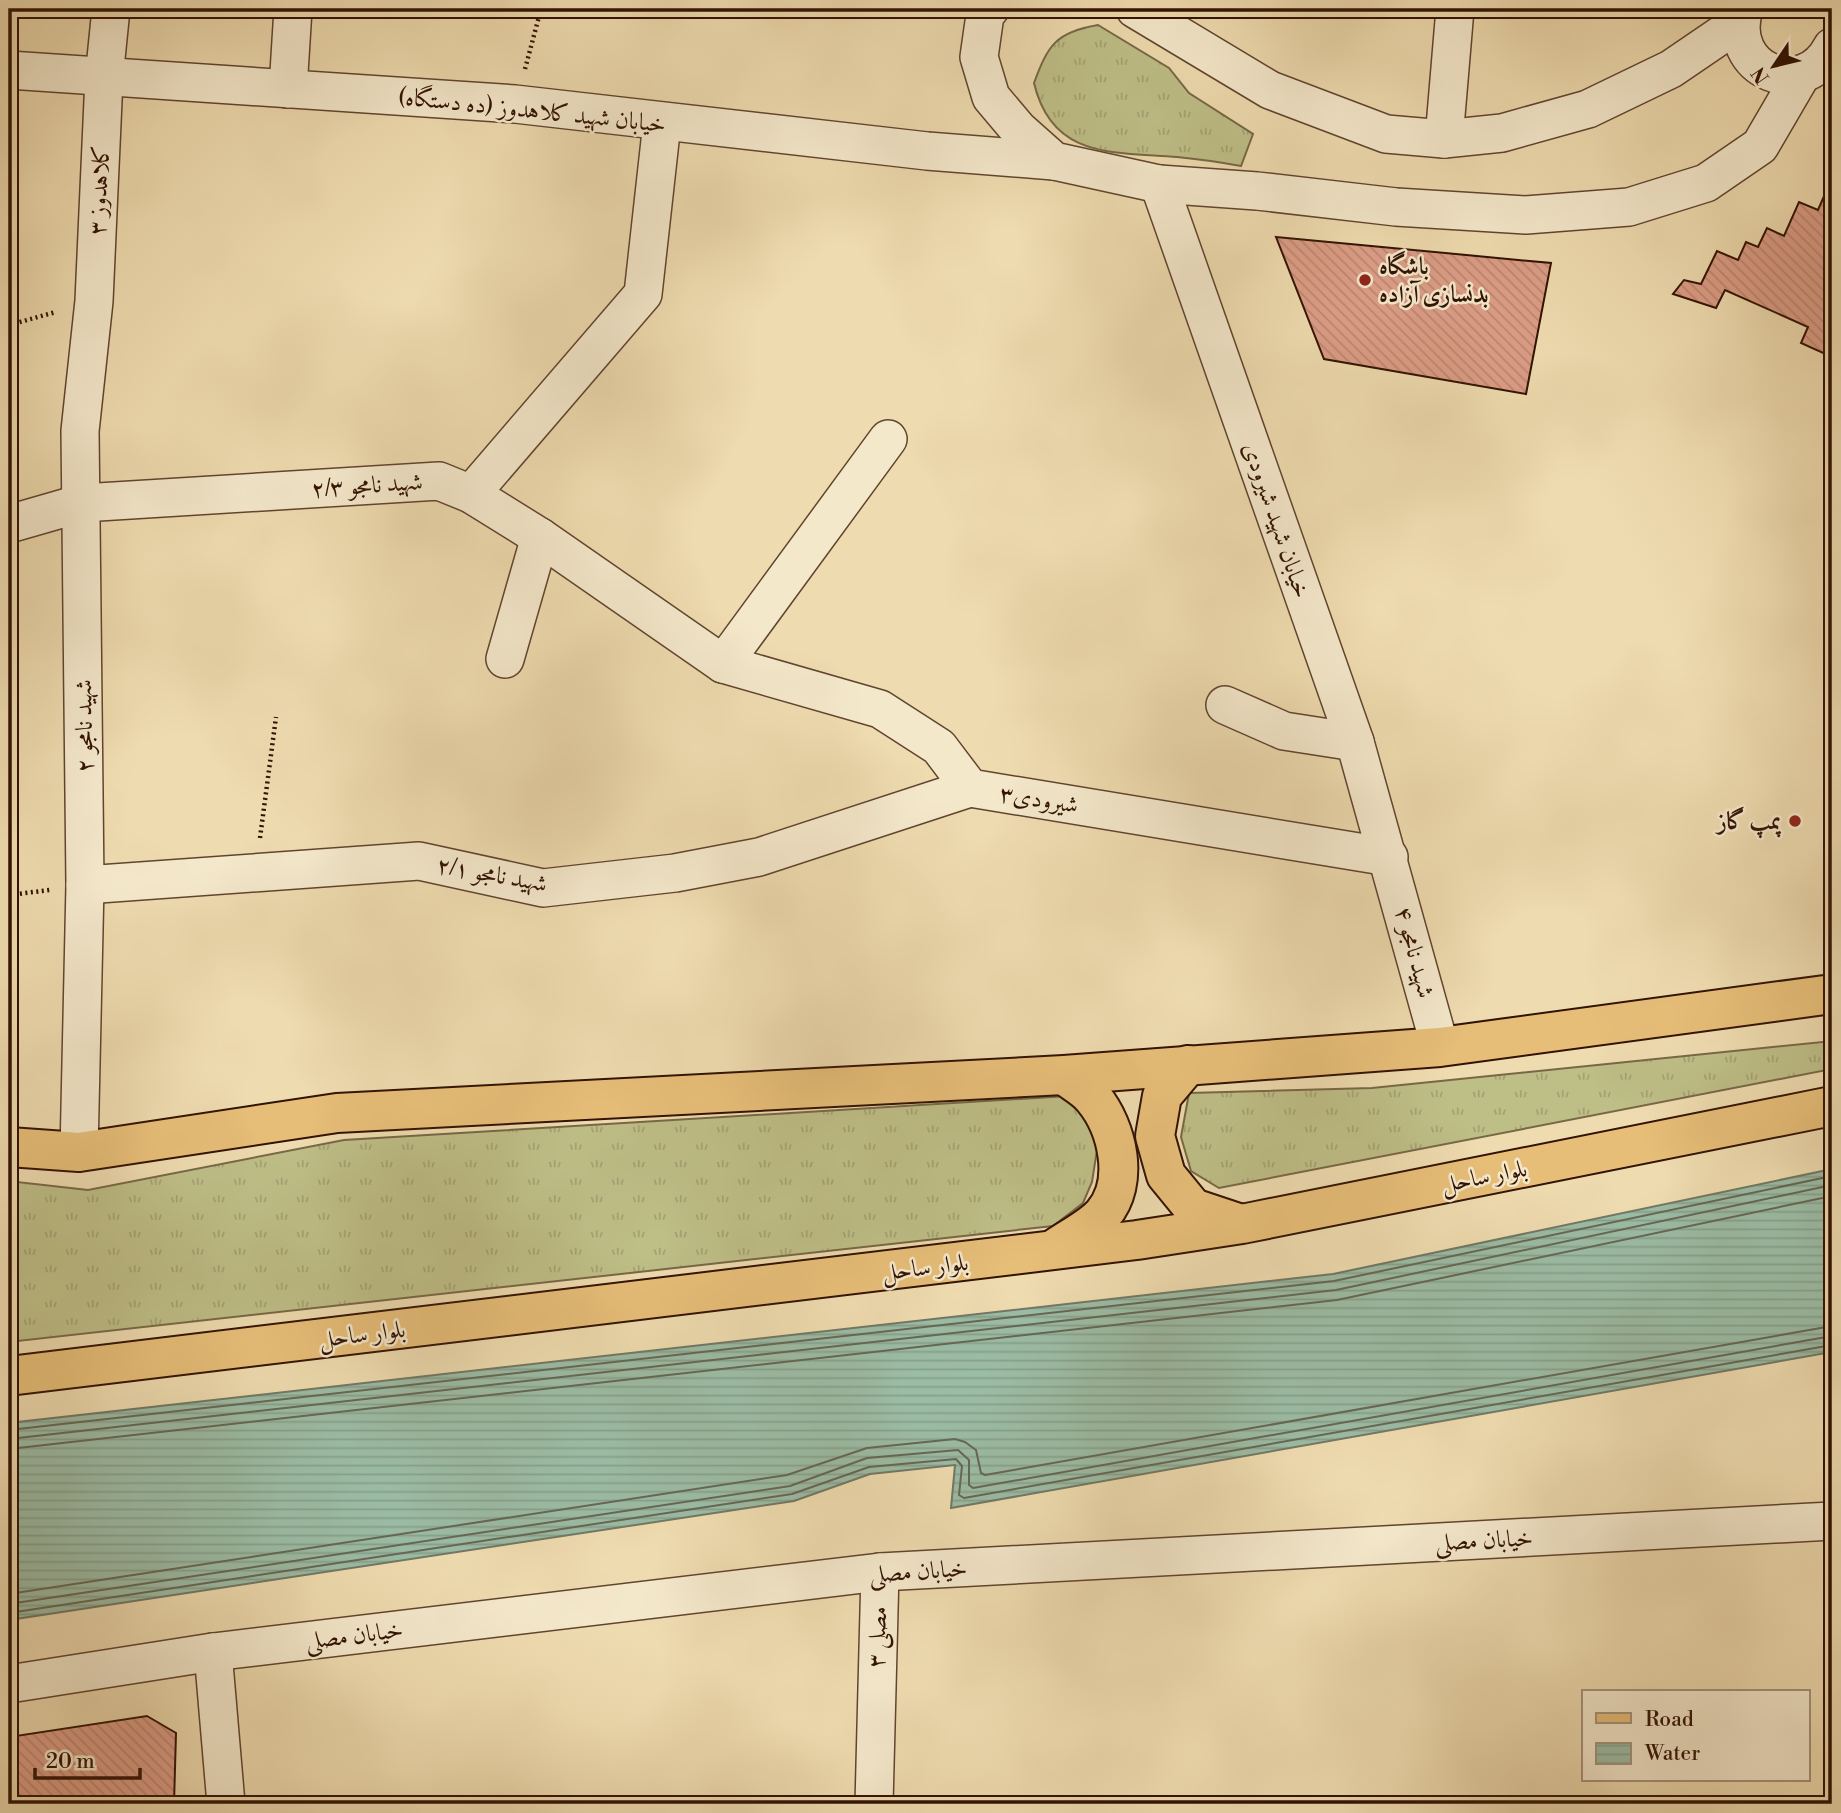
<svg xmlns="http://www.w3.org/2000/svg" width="1841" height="1813" viewBox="0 0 1841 1813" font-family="'Libre Bodoni',Amiri,serif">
<defs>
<pattern id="grass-tufts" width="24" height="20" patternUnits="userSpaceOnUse" patternTransform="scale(1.75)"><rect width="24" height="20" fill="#bebe87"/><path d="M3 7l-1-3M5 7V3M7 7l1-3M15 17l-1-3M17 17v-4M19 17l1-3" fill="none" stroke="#a4a273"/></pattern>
<pattern id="water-rules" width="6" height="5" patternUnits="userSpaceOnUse" patternTransform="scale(1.75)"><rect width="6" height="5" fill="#9bbca5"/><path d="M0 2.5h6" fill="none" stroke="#86a18c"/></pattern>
<pattern id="building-back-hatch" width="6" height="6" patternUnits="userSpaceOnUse" patternTransform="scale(1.75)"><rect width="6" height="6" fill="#dc9d86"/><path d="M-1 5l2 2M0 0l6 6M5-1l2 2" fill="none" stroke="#bd8672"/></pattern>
</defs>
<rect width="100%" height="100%" fill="#eedbaf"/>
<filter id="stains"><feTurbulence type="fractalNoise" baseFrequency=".00286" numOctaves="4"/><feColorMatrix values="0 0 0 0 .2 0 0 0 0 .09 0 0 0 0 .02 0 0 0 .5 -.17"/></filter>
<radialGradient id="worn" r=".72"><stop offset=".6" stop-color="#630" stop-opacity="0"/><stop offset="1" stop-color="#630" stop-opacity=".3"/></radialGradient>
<!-- grass -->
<g fill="url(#grass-tufts)" stroke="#786846" stroke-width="2">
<path d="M1098 25 1169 68 1189 93 1253 134 1241 166C1219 162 1198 159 1177 157 1113 152 1052 159 1034 83 1048 45 1056 32 1098 25Z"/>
<polygon points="1832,1041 1832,1069 1219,1188 1191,1171 1181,1137 1189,1093 1372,1088"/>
<polygon points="1069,1096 1088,1118 1097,1150 1092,1182 1083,1203 1053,1226 9,1342 9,1181 88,1190 344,1140"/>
</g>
<!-- water -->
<polygon fill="url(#water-rules)" stroke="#717865" stroke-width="2" points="1832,1169 1832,1352 951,1508 955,1465 870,1474 794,1501 9,1620 9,1423 1333,1274"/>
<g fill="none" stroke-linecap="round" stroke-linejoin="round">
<!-- shore -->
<g stroke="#666754" stroke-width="2">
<polyline points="9,1430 1334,1281 1832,1176"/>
<polyline points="9,1439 1336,1290 1832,1185"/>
<polyline points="9,1449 1337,1300 1832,1196"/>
<polyline points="9,1594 787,1475 867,1448 955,1439 965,1442 976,1450 981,1473 985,1475 1832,1326"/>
<polyline points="9,1604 790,1486 867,1458 958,1450 969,1460 969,1485 973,1488 1832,1336"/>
<polyline points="9,1613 792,1494 869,1467 956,1459 962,1466 959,1495 964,1498 1832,1345"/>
</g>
</g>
<!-- building -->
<g fill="url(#building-back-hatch)" stroke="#321204" stroke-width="2">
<polygon points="1832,178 1832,357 1801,343 1808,327 1725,290 1716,308 1673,294 1684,280 1701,284 1717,251 1738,260 1746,242 1758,247 1767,228 1784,236 1799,202 1818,210"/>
<polygon points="1276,237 1551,263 1526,394 1324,359"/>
<polygon points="147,1716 176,1733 174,1804 9,1804 9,1737"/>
</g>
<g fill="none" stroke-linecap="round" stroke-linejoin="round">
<defs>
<g id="minor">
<polyline points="990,9 985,15 979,57 991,97 1018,129 1054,161 1159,184 1257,191 1396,207 1526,215 1629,207 1706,183 1760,146 1802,74"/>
<polyline points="1135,9 1270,90 1386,134 1444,139 1502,133 1588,109 1671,69 1740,22"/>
<path d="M1744 9C1725 70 1803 103 1832 47"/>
<polyline points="9,70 515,104 927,151 1054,161"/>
<polyline points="288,89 293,9"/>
<polyline points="1444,139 1455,9"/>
<polyline points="1159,184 1355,742 1440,1047"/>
<polyline points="471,494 643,294 662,123"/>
<polyline points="9,524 82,503 439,481 471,494 540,537 723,664 880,709 939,747 970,788 1389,857"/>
<polyline points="505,659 540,537"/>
<polyline points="723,664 888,439"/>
<polyline points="1225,705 1284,731 1355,742"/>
<polyline points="85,885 419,861 543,888 675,873 759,857 970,788"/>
<polyline points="79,1152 85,885 80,431 94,301 104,78 111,9"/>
<polyline points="213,1652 226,1804"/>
<polyline points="9,1684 213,1652 880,1572 1832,1521"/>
<polyline points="874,1804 880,1572"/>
</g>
<g id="major">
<polyline points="1188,1065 1162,1096 1155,1136 1166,1175 1193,1208 1238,1223"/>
<polyline points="9,1147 79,1152 337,1113 1064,1075 1440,1047 1832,994"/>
<path d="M1054 1249C1069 1238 1091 1228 1103 1214 1130 1183 1118 1128 1093 1098 1086 1089 1073 1082 1064 1075"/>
<polyline points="9,1376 1137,1240 1242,1224 1832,1106"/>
</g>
</defs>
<!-- minor casing -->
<use href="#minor" stroke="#61442f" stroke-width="40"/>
<!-- major casing -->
<use href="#major" stroke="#321204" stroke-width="42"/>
<!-- path -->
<g stroke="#321204" stroke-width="4.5" stroke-dasharray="2 3.5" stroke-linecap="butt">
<polyline points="525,69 541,9"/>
<polyline points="9,325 56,312"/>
<polyline points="260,838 276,717"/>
<polyline points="9,895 50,890"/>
</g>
<!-- minor -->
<use href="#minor" stroke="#f4e8cb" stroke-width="37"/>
<!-- major -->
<use href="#major" stroke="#e7be78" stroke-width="38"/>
</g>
<!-- markers -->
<g fill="#8f2418" stroke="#f4e8cb" stroke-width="2.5">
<circle cx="1365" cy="280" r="7"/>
<circle cx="1795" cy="821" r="7"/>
</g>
<g text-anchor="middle" stroke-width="5" stroke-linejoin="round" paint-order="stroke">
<!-- street labels -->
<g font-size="24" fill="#321204" stroke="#f4e8cb">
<text transform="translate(532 110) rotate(6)" y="8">خیابان شهید کلاهدوز (ده دستگاه)</text>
<text transform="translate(99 190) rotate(-87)" y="8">کلاهدوز ۳</text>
<text transform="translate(367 485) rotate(-4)" y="8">شهید نامجو ۲/۳</text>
<text transform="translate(1277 520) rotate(71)" y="8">خیابان شهید شیرودی</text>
<text transform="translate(84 726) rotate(-91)" y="8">شهید نامجو ۲</text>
<text transform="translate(1039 799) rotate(9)" y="8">شیرودی۳</text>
<text transform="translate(492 874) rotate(10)" y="8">شهید نامجو ۲/۱</text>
<text transform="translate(1415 952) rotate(75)" y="8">شهید نامجو ۴</text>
<text transform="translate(1484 1176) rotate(-11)" y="8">بلوار ساحل</text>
<text transform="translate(925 1267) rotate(-7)" y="8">بلوار ساحل</text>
<text transform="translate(362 1334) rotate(-7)" y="8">بلوار ساحل</text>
<text transform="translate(1484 1540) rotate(-3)" y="8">خیابان مصلی</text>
<text transform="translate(918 1571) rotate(-4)" y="8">خیابان مصلی</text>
<text transform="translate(354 1635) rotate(-7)" y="8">خیابان مصلی</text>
<text transform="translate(877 1637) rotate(-87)" y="8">مصلی ۳</text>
</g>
<!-- poi labels -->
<g font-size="24" font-weight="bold" fill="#321204" stroke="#f4e8cb" text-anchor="start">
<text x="1379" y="274">باشگاه<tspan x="1379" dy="28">بدنسازی آزاده</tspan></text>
<text x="1781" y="829" text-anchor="end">پمپ گاز</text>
</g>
</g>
<!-- margin -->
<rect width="1841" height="1813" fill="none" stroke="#eedbaf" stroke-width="35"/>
<rect x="10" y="10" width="1820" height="1792" fill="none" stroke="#321204" stroke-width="3.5"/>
<rect x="18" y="18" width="1806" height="1778" fill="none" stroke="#321204" stroke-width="2"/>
<!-- legend -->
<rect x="1582" y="1690" width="228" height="91" fill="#f4e8cb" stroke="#a6927b" stroke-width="2"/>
<rect x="1596" y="1713" width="35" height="10" fill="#e7be78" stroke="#a6927b" stroke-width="2"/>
<text x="1645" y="1726" font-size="21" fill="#321204">Road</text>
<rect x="1596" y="1743" width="35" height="21" fill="url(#water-rules)" stroke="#a6927b" stroke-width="2"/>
<text x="1645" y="1760" font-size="21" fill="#321204">Water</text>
<!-- north arrow -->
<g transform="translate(1774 66) rotate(235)" stroke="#f4e8cb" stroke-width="5" paint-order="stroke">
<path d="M0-5L12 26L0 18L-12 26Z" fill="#321204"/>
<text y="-10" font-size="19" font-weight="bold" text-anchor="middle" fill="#321204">N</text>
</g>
<!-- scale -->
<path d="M35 1768v10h105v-10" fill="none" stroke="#321204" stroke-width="3.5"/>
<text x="46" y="1768" font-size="21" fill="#321204" stroke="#f4e8cb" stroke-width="5" paint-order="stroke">20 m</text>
<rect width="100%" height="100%" filter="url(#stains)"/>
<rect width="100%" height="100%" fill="url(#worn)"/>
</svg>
